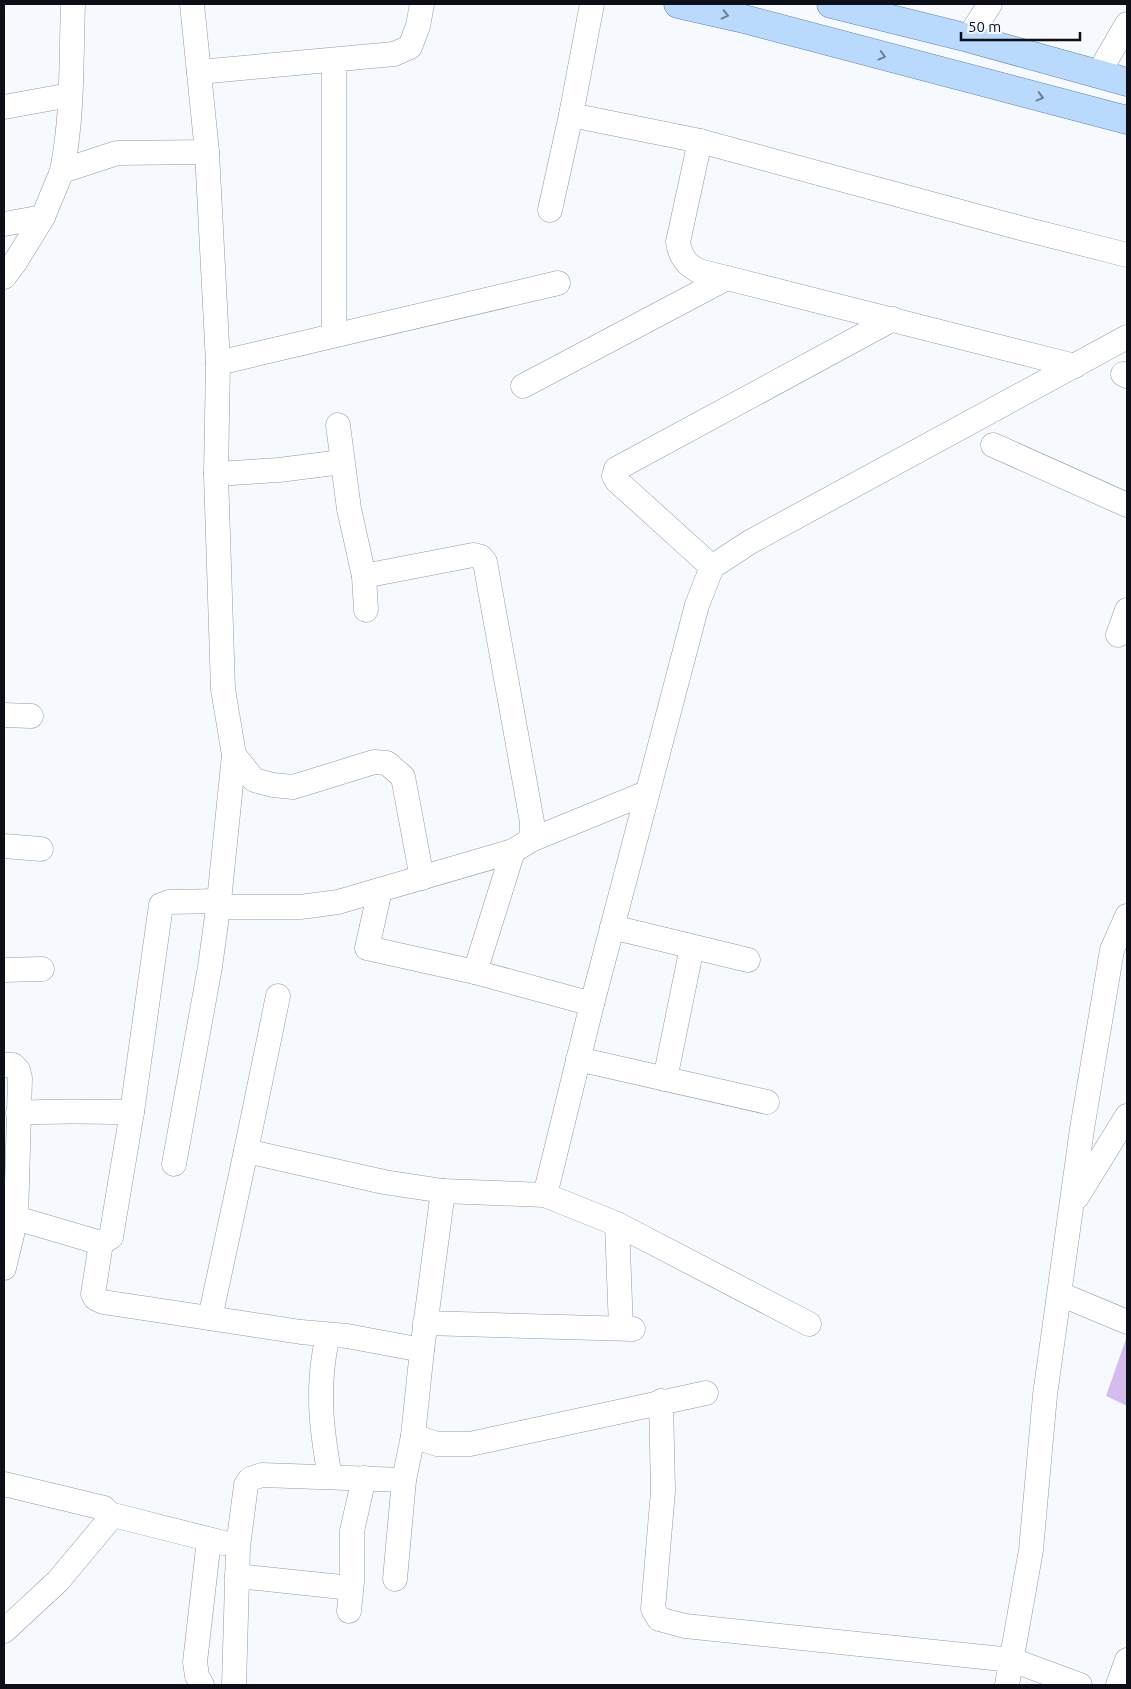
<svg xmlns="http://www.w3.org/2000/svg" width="1131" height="1689" viewBox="0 0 1131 1689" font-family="Ubuntu,sans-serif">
<rect width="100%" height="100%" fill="#f6f9fe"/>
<!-- green -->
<polygon fill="#d4bdee" points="1127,1336 1127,1406 1106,1396"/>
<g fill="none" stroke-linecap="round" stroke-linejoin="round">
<defs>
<g id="minor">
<polyline points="968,38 990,4"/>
<polyline points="334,60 334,335"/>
<polyline points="199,72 394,54 410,47 418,26 422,4"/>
<polyline points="1098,74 1127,24"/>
<polyline points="4,107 70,95"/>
<polyline points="571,115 700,141 1013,226 1127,255"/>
<path d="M700 141 678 242C680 256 686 265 699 271L1075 366"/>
<path d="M62 171C73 116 71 59 73 4"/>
<polyline points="550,210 571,115 592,4"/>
<polyline points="4,224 43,217"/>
<polyline points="4,277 14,264 43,217 62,171 117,153 207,152"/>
<polyline points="218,363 558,283"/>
<polyline points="1123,374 1127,376"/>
<polyline points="523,386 727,278"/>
<polyline points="338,425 349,509 364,576 366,610"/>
<polyline points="993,445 1127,505"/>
<polyline points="216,474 279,470 342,462"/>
<polyline points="712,567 617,481 614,476 616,469 893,319"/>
<polyline points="364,576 473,555 481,557 485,562 532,822 531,840"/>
<polyline points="1118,635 1127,610"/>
<polyline points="4,715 31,716"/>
<polyline points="234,755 254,780 273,785 293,787 374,762 387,763 403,777 422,878"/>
<polyline points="4,846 41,849"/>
<polyline points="380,890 367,948 475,972 592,1004"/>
<polyline points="218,907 300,907 338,902 513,851 531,840 646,793"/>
<polyline points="612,927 748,960"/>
<polyline points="4,970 42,969"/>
<polyline points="475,972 513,851"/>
<polyline points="278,996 246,1151 384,1182 443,1191"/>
<polyline points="578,1059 767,1102"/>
<polyline points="4,1065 13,1065 18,1070 20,1078 16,1218 4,1268"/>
<polyline points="665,1079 692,947"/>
<path d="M18 1113C56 1110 94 1112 132 1112"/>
<polyline points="174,1164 210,967 219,901 234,755 223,689 216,474 218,363 207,152 192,4"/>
<polyline points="545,1195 592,1004 697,605 712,567 750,542 1127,337"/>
<polyline points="1077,1197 1127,1116"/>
<polyline points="4,1216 16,1218 101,1243 111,1237 132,1112 161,905 169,902 219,901"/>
<polyline points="617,1224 621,1328"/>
<polyline points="101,1243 93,1294 95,1298 103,1302 301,1332 347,1336 422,1350"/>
<polyline points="1060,1294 1127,1322"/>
<polyline points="210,1318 246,1151"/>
<polyline points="425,1323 633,1329"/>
<path d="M328 1335C316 1386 321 1427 330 1477"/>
<polyline points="706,1393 470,1444 437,1444 413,1436 422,1350 443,1191 545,1195 617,1224 809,1324"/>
<polyline points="661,1401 663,1491 653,1609 659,1619 685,1626 1012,1660 1080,1685"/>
<polyline points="4,1484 104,1508 109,1514 108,1521 58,1581 4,1631"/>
<polyline points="109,1514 224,1543"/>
<polyline points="237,1576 351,1588"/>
<polyline points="395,1579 404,1480 413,1436"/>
<polyline points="349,1611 352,1582 352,1531 364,1478"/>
<polyline points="202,1685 197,1676 195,1662 209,1540"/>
<polyline points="234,1685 238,1547 246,1485 250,1479 262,1475 404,1480"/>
<polyline points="1007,1685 1031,1550 1045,1395 1082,1129 1112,950 1127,916"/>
<polyline points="1118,1685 1127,1660"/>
</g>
<g id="major">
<polyline points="678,4 740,18 1127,120"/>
<polyline points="831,4 968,38 1127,82"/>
</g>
</defs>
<!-- minor casing -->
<use href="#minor" stroke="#8f99b0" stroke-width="25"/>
<!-- major casing -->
<use href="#major" stroke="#5f83ab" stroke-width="29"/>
<!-- minor -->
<use href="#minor" stroke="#fff" stroke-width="24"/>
<!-- major -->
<use href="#major" stroke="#b9dafc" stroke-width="28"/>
</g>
<!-- one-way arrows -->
<defs><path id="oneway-chevron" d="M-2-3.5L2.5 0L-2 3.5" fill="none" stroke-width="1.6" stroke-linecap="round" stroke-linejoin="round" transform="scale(1.25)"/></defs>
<g stroke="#6b7f95">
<use href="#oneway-chevron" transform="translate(725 15) rotate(13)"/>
<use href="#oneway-chevron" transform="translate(882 56) rotate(15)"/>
<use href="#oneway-chevron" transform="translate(1040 97) rotate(15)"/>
</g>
<!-- border -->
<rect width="1131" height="1689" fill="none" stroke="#0c0f18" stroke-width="10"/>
<!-- scale -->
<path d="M961 32v8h119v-8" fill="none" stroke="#0c0f18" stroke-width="2.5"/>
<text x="968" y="32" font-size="15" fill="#0c0f18" stroke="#f6f9fe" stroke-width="4" paint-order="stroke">50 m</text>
</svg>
